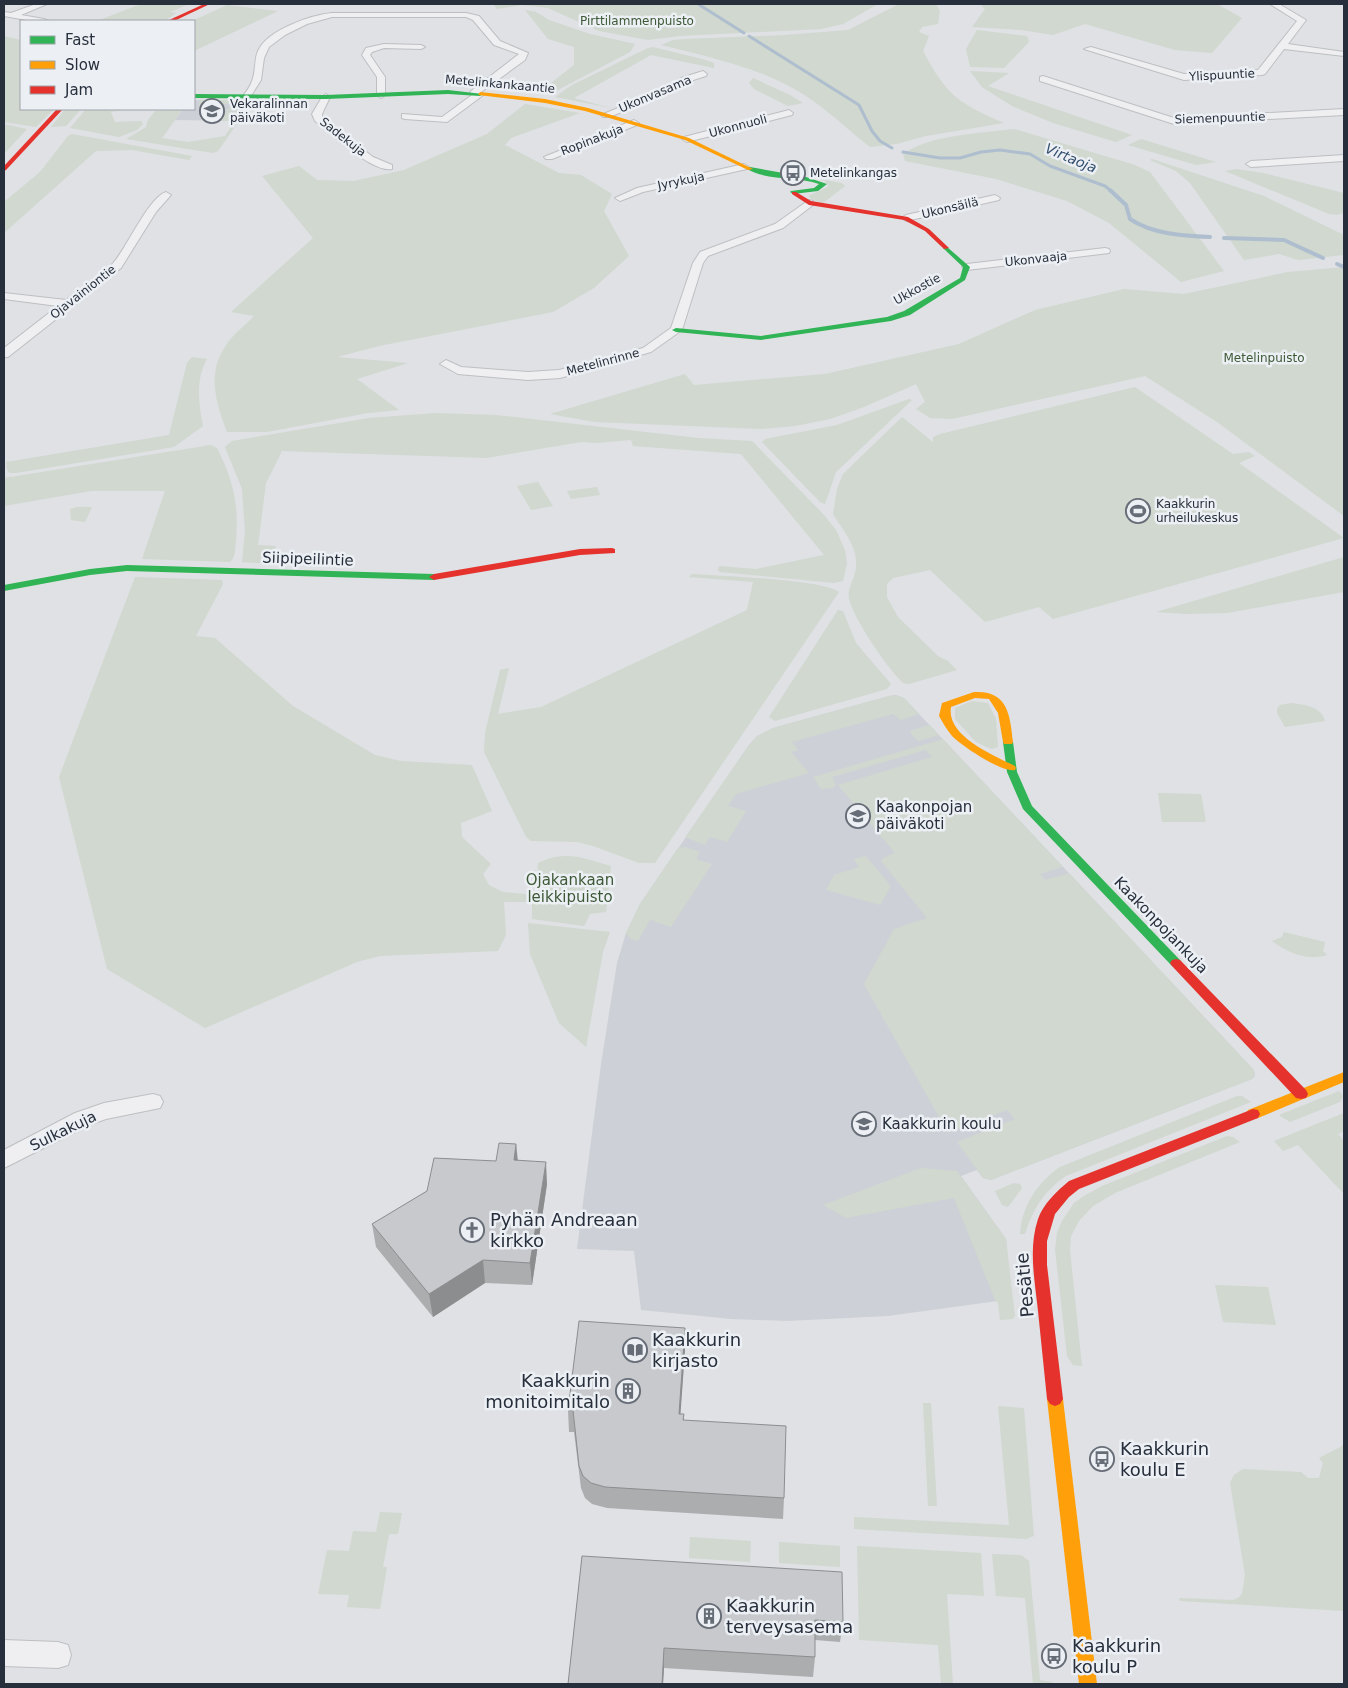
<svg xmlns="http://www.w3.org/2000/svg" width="1348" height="1688" viewBox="0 0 1348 1688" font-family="'DejaVu Sans',sans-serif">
<rect width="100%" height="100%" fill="#dfe1e4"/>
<!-- built -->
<g fill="#cdd1d7">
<polygon points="194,100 248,101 235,121 175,120 183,109 194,109"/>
<polygon points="896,695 904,698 1036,838 1253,1069 1255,1076 1252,1079 991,1180 983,1178 977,1170 961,1176 1006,1239 1012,1299 888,1316 787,1321 731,1319 641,1310 634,1251 577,1249 601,1064 617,963 626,933 640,904 749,745 757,736 773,728 889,696"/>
</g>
<!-- green -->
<g fill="#d0d8cf">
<polygon points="141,4 189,4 170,12 176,13 165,21 97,21"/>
<polygon points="493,4 878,4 843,24 821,29 680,36 648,40 599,31 548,8 522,5 497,9"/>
<path d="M899 4H936L940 11 938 24 922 27 919 32 929 36 923 51C947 96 958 103 1004 123L926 136 896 144 870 147C848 130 827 109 803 94 765 69 706 56 661 45L673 40 687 39 784 35 848 30Z"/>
<polygon points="980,4 1217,4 1242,18 1212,53 1175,50 1085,24 1053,35 1021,30 972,27 985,9"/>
<polygon points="227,5 278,11 194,51 194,21 192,21"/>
<polygon points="525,10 536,12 549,20 590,34 635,44 630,52 554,92 537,94 574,65 574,47 548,39"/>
<polygon points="977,30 1027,36 1029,42 1004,68 970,67 966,49"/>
<polygon points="4,36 21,40 21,109 54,109 36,127 4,122"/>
<polygon points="653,47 706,60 714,63 714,68 651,55 574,98 611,108 555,97 572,85 648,48"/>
<polygon points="970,71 1009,73 988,86 1132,135 1116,142 1053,123 1012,106 982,87"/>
<polygon points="753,78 790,95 803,103 788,106 754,89 749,83"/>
<polygon points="201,100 251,100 252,102 245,111 209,111 227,110 232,106 229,104 198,105"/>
<path d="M525 104 580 113 511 138 505 145 559 173 581 175 612 194 604 211 629 256 594 288 553 312 379 346 337 357 408 363 357 379 399 410 368 413 267 432H227C216 403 206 372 227 344 234 333 246 325 254 316L231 312 313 238 262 176 299 166 317 180 354 181 404 170 487 134Z"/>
<polygon points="65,109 81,109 66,126 51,127"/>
<polygon points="86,109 109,109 110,111 131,109 111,112 115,122 141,121 143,124 137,130 119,137 70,128"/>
<polygon points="183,109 162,138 188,142 225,136 235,121 207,121 211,111 245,112 218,151 213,153 126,139 146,127 148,120 155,111"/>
<polygon points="4,124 27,129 4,154"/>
<path d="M1014 129 1135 165 1150 172 1224 271 1181 282 1109 223 1067 201 996 179 905 161 903 154C929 135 981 133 1014 129Z"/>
<polygon points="72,134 192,156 189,160 132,150 96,151 4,233 4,202 40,172 68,136"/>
<polygon points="1141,139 1216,162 1196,165 1128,145"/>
<polygon points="1152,159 1264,196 1344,235 1344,255 1298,260 1279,254 1244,260 1190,183 1176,171 1150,160"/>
<polygon points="1236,169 1263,173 1344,193 1344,213 1337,215 1329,214 1225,171"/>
<polygon points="824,180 842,183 845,186 823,203 813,200 808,196 828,187 829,186"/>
<polygon points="1344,267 1344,516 1217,422 1145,376 952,419 930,418 916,409 925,402 916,384 864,407 830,419 795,426 761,429 595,422 550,414 685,374 694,385 825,374 959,344 1035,310 1124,289 1184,294 1288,272"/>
<path d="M192 357 207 359C195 380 199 404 203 426L174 447 16 473H10L7 470 6 462 169 435 187 363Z"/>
<path d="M1135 387 1233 454 1249 452 1255 456 1239 463 1344 538 1053 619 1039 607 985 622 930 570 893 578 887 584V597L898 617 938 656 948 661 957 670 909 684 903 683C887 668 854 619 849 599 847 589 853 582 855 573 861 550 844 532 833 514L837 489 843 474 902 417 933 442V437L940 434Z"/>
<polygon points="909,399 912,400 836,472 825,504 820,502 762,442 765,439 837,425"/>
<polygon points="436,413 496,415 698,438 752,441 824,515 836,530 845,550 847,563 843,581 834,583 720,572 718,570 719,566 756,569 824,555 741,454 633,446 631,440 596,443 581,442 486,458 282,451 266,483 258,545 276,546 273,552 279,552 274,564 242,562 245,531 242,489 225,447 232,441 369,418"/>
<path d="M211 445 217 448C233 480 239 504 236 540 235 548 236 557 230 562L142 559 165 491H91L4 506V478Z"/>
<polygon points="538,482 553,506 531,510 517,486"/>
<polygon points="597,487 600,495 571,499 567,491"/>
<polygon points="77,507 92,507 85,522 71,520 70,509"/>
<polygon points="1344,557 1344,592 1227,613 1187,614 1156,612"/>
<path d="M692 574C719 576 821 579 839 592L655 863H639L593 846 577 842 531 841 526 837 484 752 485 733 500 670 509 668 498 714 541 707 747 610 753 582 689 577Z"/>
<path d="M135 577 222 580 223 584 196 636 215 638 293 706 375 755 401 761 472 765 492 811 461 823 462 837 491 864 483 874 489 885 503 892 537 895 538 863C567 850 581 858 611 866L606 912 590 914 584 926 532 919V902H504L506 935 498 951 380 956 357 962 205 1028 107 969 59 777Z"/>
<polygon points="838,610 843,611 856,643 891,684 887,689 775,721 769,717"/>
<polygon points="893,695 904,698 919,714 901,720 893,714 792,742 798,750 791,752 809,773 736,794 728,806 746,811 727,842 710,837 705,845 687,838 686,836 749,745 757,736 773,728"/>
<polygon points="972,701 988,703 996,719 998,747 991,749 976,742 955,719 955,708"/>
<path d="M1291 703C1304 705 1321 706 1325 721L1285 727 1277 713V709L1280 705Z"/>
<polygon points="930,725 939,735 918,741 910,733 912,730"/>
<polygon points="943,739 1063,867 1040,874 1045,880 1069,873 1253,1069 1255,1073 1252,1079 991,1180 983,1178 957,1142 1015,1119 1007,1110 950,1132 947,1131 864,984 894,929 927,918 881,861 883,858 895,853 838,785 932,757 926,750 832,777 836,785 833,788 821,789 813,777"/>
<polygon points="1158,793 1201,794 1206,822 1162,822"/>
<polygon points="685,847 700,852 696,859 712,864 671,927 650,920 638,941 630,939 626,933 640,904 678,848"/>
<polygon points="866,856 891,886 880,905 826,890 834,875 859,867 854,859"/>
<polygon points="528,923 610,932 603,952 586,1047 559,1023 530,954"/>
<path d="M1284 932 1325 942 1323 951 1327 955C1306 961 1289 953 1272 941L1282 937Z"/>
<polygon points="1339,1091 1343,1096 1340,1102 1290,1122 1279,1115"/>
<path d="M1237 1096H1242L1251 1102 1066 1176C1044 1191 1033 1209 1025 1234H1020C1022 1206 1037 1183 1060 1167Z"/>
<polygon points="1344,1113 1344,1131 1338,1134 1344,1141 1344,1194 1298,1145 1283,1151 1274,1141"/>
<polygon points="1227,1136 1233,1137 1240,1142 1115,1193 1093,1206 1079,1221 1071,1236 1070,1250 1082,1366 1073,1365 1067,1356 1055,1249 1057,1233 1062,1221 1074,1203 1084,1196 1102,1186"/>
<polygon points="921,1168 957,1171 1006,1239 1015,1316 1013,1319 1000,1320 998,1303 995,1300 954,1198 846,1218 823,1205"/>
<polygon points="1014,1183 1020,1184 1022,1188 1008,1207 1002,1205 995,1191"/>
<polygon points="1215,1285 1268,1287 1276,1325 1223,1322"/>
<polygon points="923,1403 931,1403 937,1506 928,1506"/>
<polygon points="998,1406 1024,1408 1034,1536 1026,1539 854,1529 854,1517 1009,1525"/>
<polygon points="1344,1445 1344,1611 1180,1601 1179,1598 1233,1600 1238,1598 1242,1594 1245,1575 1230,1483 1234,1475 1243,1469 1301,1472 1308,1478 1319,1478 1323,1463 1319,1458"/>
<polygon points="380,1512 402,1513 398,1534 389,1534 383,1567 387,1567 380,1609 347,1607 349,1595 318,1594 327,1550 349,1551 353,1531 376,1532"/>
<polygon points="690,1537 751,1541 750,1562 689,1558"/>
<polygon points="779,1542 840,1546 840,1567 779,1563"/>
<polygon points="857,1546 981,1553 984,1596 947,1594 953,1684 941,1684 938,1645 859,1640"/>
<polygon points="992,1554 1021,1555 1029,1561 1040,1680 1052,1682 1052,1684 1033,1684 1025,1598 996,1596"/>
</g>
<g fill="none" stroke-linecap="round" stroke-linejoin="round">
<!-- stream-far1 -->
<g stroke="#aebecf" stroke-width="3">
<polyline points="698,4 744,33"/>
<polyline points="749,36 859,105 872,131 880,141 892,148"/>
<polyline points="903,152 940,158 960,158 981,152 1000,150 1030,154 1050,166 1105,186 1111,191"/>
</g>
<!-- stream -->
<g stroke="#aebecf" stroke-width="4">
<path d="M1110 190 1126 205 1130 219C1152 234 1184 236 1210 237"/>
<polyline points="1224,238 1284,240 1323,258"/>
<polyline points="1337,264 1344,267"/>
</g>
<defs>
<g id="street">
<polygon points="36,4 47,4 21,15 44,19 48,21 32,21 4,16 4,12 11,13"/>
<polygon points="1270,4 1279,4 1306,20 1288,44 1344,52 1344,56 1284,49 1265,74 1262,75 1184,80 1084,49 1091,47 1184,74 1258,70 1297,21"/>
<path d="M332 13H466L479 16 500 41 528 53 525 60 481 92 483 94 482 96 447 122 405 119 402 118V114L442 117 472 95 470 93 471 91 519 54 494 45 473 20 466 17H332L307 24 285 35 269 47 264 58 261 80 249 99H243L242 97C246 92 250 87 252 81 256 71 254 60 258 51 267 30 311 15 332 13Z"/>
<polygon points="384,44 421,45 425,47 421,49 384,48 372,52 370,55 385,77 385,95 381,98 377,95 377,77 362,55 366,48"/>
<polygon points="703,71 707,74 706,76 687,82 670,93 609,117 603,117 601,115 664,89 681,78"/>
<polygon points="1043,76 1174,118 1344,109 1344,115 1174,124 1040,81 1040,77"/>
<path d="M326 94 330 97 322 114V118L373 157 392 165V169C372 173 331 133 315 121L312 114 322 97Z"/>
<polygon points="789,110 793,113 792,115 687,142 682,139 684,137"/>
<polygon points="634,120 639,123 637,125 552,159 546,159 544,157"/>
<polygon points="1344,155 1344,161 1251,167 1246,164 1251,161"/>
<polygon points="744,164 749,167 747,169 643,192 620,201 615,198 637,188"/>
<path d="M166 192 171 195 156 212 121 268 8 357H4V348L58 306 4 299V293L66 300C80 289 103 276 114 262 127 247 149 197 166 192Z"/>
<polygon points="995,195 1000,198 999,200 906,221 901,218 906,215"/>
<polygon points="809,200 813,201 813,205 783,228 708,256 703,263 682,330 651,352 560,378 528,380 458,374 440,364 446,360 461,367 528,372 559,370 643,348 671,328 693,263 700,252 775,224"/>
<polygon points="1105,248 1109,249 1110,251 1109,253 967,270 962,267 967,264"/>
<polygon points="153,1094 160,1096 163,1102 160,1108 106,1119 89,1125 4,1168 4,1150 75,1113 104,1103"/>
<polygon points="4,1640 58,1642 68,1645 71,1655 68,1665 58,1668 4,1666"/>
</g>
</defs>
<!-- street casing -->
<use href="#street" stroke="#bdbfc2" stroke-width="2"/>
<!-- street -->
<use href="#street" fill="#efeff1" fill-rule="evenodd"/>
<!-- fast -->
<g fill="#30b455" fill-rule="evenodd">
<polygon points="448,90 483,94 480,96 448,94 326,99 194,98 194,94 326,95"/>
<path d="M750 167 806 177 827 184 818 191 793 194 790 192 791 191 814 188 819 184C797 176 767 181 747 169Z"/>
<polygon points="946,246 970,267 965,280 910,315 891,321 761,340 676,332 672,330 676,328 761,336 887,317 904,311 960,278 963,267 944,249 943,248"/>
<polygon points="127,565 434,574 439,577 434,580 127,571 90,575 4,591 4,585 90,569"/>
<polygon points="1008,739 1013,742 1017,772 1032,806 1180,960 1182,963 1180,966 1172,966 1023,809 1007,772 1003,742"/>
</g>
<!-- slow -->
<g fill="#ff9f0a" fill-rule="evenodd">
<polygon points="480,92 545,99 588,108 689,138 753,169 748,170 685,140 585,111 545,103 478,95"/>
<path d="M974 692C1008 690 1010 715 1013 742L1012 744H1004L1003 742 998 713 989 699 975 698 951 707C946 736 993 755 1015 766L1016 768 1015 770C1002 773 962 746 952 736 947 730 943 723 939 716L942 703Z"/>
<polygon points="1344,1072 1344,1082 1258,1118 1253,1119 1248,1118 1246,1114 1248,1110"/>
<polygon points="1055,1392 1060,1394 1063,1399 1097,1684 1079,1684 1047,1399 1050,1394"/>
</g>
<!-- jam -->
<g fill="#e5322d" fill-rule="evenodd">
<polygon points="204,4 210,4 174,21 167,21"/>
<polygon points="57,109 63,109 6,170 4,171 4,166"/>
<polygon points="792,192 796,192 811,201 908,217 929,229 949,248 944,249 925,231 904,220 809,205 792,194"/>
<polygon points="612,548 615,549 615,553 580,555 434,580 429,577 434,574 580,549"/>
<polygon points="1176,959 1180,960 1306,1090 1308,1094 1306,1098 1301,1099 1296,1098 1172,966 1170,963 1172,960"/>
<path d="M1253 1109 1258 1110 1260 1114 1258 1118 1079 1189 1069 1197 1055 1214 1047 1241V1265L1063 1399 1060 1404 1055 1406 1050 1404 1047 1399C1044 1370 1041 1340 1038 1311 1035 1281 1028 1249 1038 1219 1043 1204 1057 1191 1069 1181Z"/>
</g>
</g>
<!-- wall -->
<g fill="#abadaf">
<polygon points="516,1144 518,1160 547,1184 532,1285 485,1283 433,1317 376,1247 372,1224 427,1191 496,1161"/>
<polygon points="685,1350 680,1414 684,1414 684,1420 784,1498 783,1519 607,1508 592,1504 585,1498 581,1488 574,1432 569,1432 568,1410"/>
<polygon points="582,1556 843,1622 840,1642 815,1640 815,1657 813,1677 664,1668 663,1684 568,1684"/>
</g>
<!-- shaded-wall -->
<g fill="#8b8d8f">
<polygon points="516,1144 518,1167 514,1160"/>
<polygon points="546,1162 547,1184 532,1285 530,1263"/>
<polygon points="483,1260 485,1283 433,1317 429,1294"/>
<polygon points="685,1328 685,1350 679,1435 679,1414"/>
<polygon points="664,1648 664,1668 663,1684 662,1684"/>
</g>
<!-- building -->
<g fill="#c7c9cc" stroke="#8b8d8f">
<polygon points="499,1143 516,1144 514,1160 546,1162 530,1263 483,1260 429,1294 372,1224 427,1191 434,1158 496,1161"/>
<polygon points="579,1321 685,1328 679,1414 684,1414 683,1420 786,1426 784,1498 605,1487 591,1483 583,1476 579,1466 573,1410 568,1410"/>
<polygon points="582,1556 842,1572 843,1622 815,1620 815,1657 664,1648 662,1684 568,1684"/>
</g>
<!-- icons -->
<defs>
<symbol id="school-ring" viewBox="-11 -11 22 22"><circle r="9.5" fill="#ecf0f4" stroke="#676d77" stroke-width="1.5"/><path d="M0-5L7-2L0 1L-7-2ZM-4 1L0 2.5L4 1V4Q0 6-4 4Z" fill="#676d77"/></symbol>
<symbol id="bus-ring" viewBox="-11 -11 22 22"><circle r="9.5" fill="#ecf0f4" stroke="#676d77" stroke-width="1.5"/><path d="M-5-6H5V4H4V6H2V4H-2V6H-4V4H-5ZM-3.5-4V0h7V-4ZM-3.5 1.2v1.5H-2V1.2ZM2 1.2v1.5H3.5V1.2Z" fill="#676d77"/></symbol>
<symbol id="stadium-ring" viewBox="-11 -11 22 22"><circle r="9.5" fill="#ecf0f4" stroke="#676d77" stroke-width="1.5"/><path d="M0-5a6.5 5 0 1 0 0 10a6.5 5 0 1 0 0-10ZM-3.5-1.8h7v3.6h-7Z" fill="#676d77"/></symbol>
<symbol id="church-ring" viewBox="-11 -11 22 22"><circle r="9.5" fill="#ecf0f4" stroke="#676d77" stroke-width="1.5"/><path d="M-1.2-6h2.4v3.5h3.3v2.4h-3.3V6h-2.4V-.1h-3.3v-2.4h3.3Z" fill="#676d77"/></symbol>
<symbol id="library-ring" viewBox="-11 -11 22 22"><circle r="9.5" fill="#ecf0f4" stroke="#676d77" stroke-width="1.5"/><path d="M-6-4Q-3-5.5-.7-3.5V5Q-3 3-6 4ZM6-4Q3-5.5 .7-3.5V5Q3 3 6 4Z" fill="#676d77"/></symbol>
<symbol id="building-ring" viewBox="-11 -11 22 22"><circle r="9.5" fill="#ecf0f4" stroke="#676d77" stroke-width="1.5"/><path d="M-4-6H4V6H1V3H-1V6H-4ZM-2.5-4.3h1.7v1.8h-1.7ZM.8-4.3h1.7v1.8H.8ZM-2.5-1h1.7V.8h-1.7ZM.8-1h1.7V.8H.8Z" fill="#676d77"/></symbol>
</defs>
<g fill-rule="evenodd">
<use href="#school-ring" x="198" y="97" width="28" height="28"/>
<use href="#bus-ring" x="779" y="159" width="28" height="28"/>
<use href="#stadium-ring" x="1124" y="497" width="28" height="28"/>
<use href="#school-ring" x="844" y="802" width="28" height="28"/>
<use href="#school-ring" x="850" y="1110" width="28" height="28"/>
<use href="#church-ring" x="458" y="1216" width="28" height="28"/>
<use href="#library-ring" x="621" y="1336" width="28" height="28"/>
<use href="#building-ring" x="614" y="1377" width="28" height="28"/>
<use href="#bus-ring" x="1088" y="1445" width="28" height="28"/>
<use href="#building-ring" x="695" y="1602" width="28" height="28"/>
<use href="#bus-ring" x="1040" y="1642" width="28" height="28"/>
</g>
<g text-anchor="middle" stroke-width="5" stroke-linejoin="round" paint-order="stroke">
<!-- far-park labels -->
<g font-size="12" fill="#3c5835" stroke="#ecf0f4">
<text x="637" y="25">Pirttilammenpuisto</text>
<text x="1264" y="362">Metelinpuisto</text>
</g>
<!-- far-street labels -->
<g font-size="12" fill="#272f3c" stroke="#ecf0f4">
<text transform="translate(1222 75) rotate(-3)" y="4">Ylispuuntie</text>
<text transform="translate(500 84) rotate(5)" y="4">Metelinkankaantie</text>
<text transform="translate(655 94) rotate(-23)" y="4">Ukonvasama</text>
<text transform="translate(1220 118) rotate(-2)" y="4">Siemenpuuntie</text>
<text transform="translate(738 126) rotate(-15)" y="4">Ukonnuoli</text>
<text transform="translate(343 137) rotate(38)" y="4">Sadekuja</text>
<text transform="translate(592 140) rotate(-21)" y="4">Ropinakuja</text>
<text transform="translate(681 181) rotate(-12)" y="4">Jyrykuja</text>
<text transform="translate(950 208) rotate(-13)" y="4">Ukonsäilä</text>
<text transform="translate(1036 259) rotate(-6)" y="4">Ukonvaaja</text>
<text transform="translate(917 289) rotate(-29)" y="4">Ukkostie</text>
<text transform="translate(83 292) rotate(-38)" y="4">Ojavainiontie</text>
<text transform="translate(603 362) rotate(-15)" y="4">Metelinrinne</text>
</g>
<!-- far-poi labels -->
<g font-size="12" fill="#272f3c" stroke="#ecf0f4" text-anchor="start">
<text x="230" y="108">Vekaralinnan<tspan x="230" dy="14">päiväkoti</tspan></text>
<text x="810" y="177">Metelinkangas</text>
<text x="1156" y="508">Kaakkurin<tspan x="1156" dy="14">urheilukeskus</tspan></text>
</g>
<!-- far-water labels -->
<g font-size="14" font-style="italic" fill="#334e6f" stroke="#ecf0f4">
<text transform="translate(1071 158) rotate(23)" y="5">Virtaoja</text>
</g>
<!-- street labels -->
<g font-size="15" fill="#272f3c" stroke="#ecf0f4">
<text transform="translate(308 559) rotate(2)" y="5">Siipipeilintie</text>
<text transform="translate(1161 925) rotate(46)" y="5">Kaakonpojankuja</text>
<text transform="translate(63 1131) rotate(-26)" y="5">Sulkakuja</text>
</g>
<!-- poi labels -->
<g font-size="15" fill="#272f3c" stroke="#ecf0f4" text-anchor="start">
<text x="876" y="812">Kaakonpojan<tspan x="876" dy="17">päiväkoti</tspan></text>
<text x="882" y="1129">Kaakkurin koulu</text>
</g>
<!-- park labels -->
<g font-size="15" fill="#3c5835" stroke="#ecf0f4">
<text x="570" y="885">Ojakankaan<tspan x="570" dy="17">leikkipuisto</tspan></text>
</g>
<!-- near-poi labels -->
<g font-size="18" fill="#272f3c" stroke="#ecf0f4" text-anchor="start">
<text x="490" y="1226">Pyhän Andreaan<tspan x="490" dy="21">kirkko</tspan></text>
<text x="652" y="1346">Kaakkurin<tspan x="652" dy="21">kirjasto</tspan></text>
<text x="610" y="1387" text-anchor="end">Kaakkurin<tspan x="610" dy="21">monitoimitalo</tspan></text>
<text x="1120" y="1455">Kaakkurin<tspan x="1120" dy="21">koulu E</tspan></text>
<text x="726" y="1612">Kaakkurin<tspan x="726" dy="21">terveysasema</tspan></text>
<text x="1072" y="1652">Kaakkurin<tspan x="1072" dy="21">koulu P</tspan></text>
</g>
<!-- near-street labels -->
<g font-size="18" fill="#272f3c" stroke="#ecf0f4">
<text transform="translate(1025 1285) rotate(-95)" y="6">Pesätie</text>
</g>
</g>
<!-- border -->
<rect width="1348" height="1688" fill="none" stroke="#272f3c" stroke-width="10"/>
<!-- legend -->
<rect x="20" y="20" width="175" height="90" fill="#ecf0f4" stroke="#9da3aa"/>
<rect x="30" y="36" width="25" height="8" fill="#30b455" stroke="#9da3aa"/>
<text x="65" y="45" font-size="15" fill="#272f3c">Fast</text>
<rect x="30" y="61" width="25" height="8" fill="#ff9f0a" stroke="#9da3aa"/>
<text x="65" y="70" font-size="15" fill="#272f3c">Slow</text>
<rect x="30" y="86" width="25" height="8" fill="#e5322d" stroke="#9da3aa"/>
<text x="65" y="95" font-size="15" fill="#272f3c">Jam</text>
</svg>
